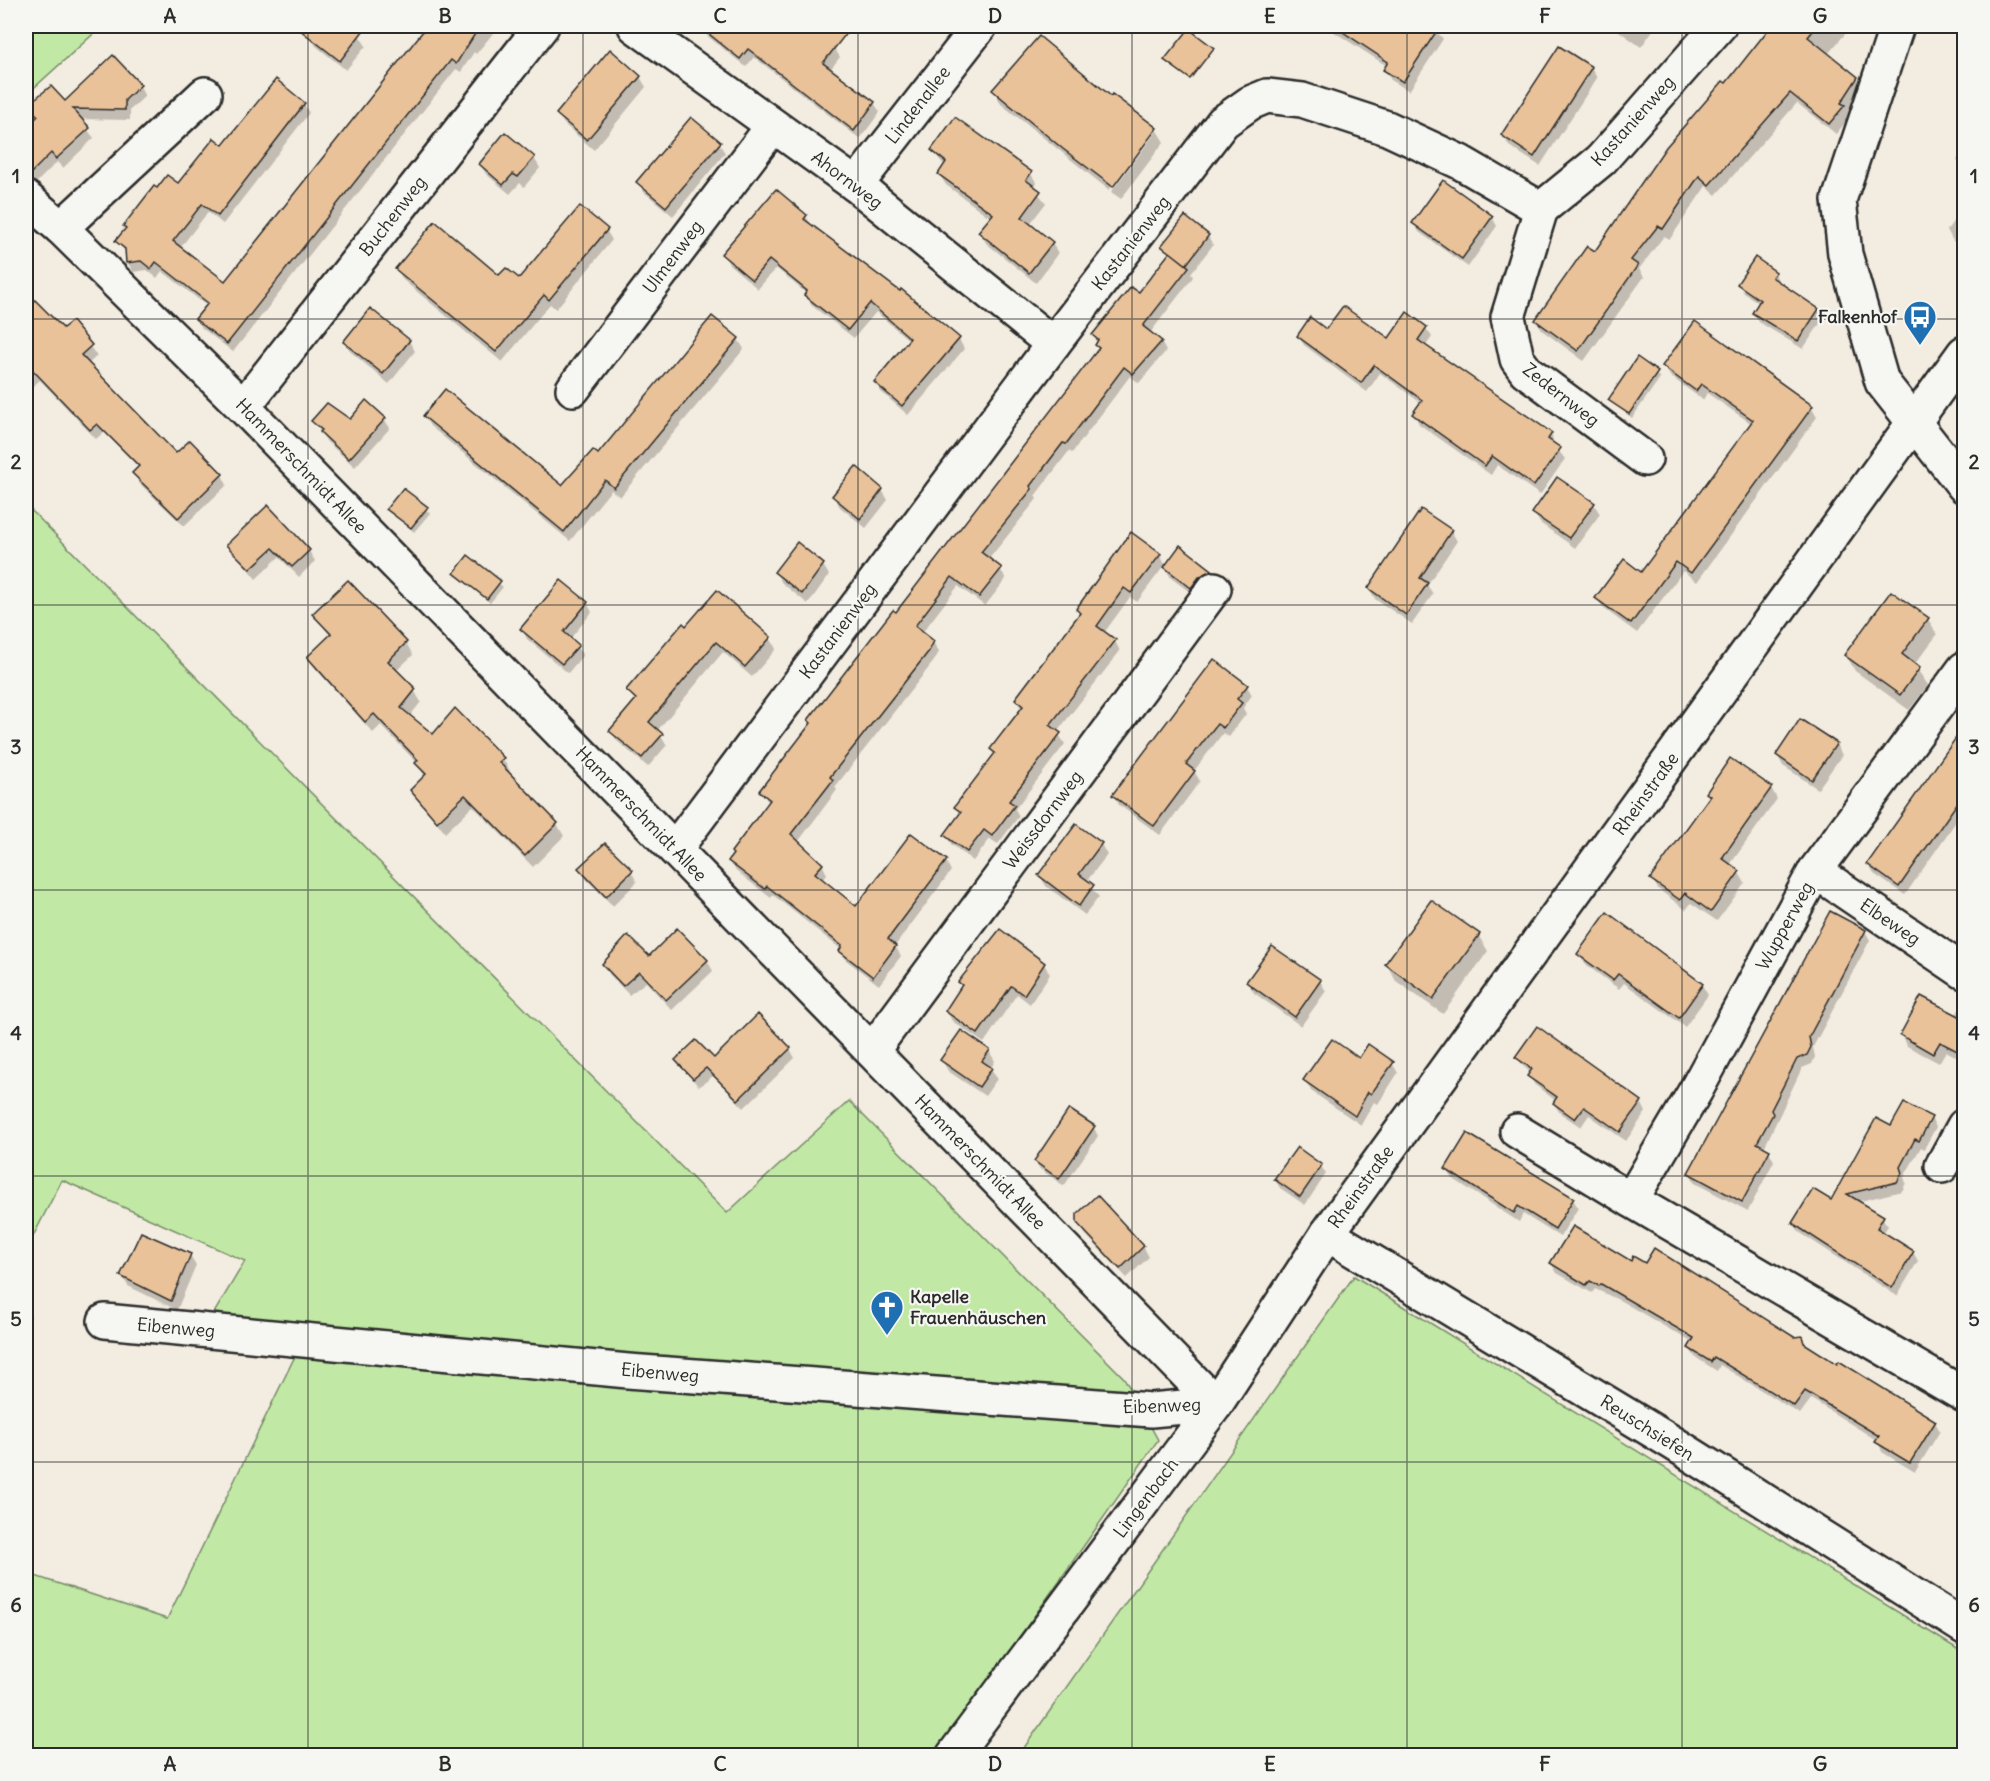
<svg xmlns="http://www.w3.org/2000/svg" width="1990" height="1781" viewBox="0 0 1990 1781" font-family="Delius,sans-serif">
<rect width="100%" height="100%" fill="#f3ece0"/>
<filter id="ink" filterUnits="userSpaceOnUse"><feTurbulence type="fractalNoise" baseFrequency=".0167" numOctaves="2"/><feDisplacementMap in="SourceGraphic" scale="12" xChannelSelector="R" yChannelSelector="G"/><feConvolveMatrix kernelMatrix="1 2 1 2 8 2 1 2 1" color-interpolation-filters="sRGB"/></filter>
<g filter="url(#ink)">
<!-- green -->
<g fill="#c1e9a5" stroke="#768a68" stroke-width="1.5">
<polygon points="26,26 102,26 26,95"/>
<polygon points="26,505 727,1213 849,1101 1124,1378 1136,1399 205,1328 245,1261 62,1180 26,1250"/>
<polygon points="1354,1276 1964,1653 1964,1755 1019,1755"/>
<polygon points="298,1350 1146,1418 1158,1440 937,1755 26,1756 26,1573 167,1619"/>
</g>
<!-- shadow -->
<g fill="#0003">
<polygon points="224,26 233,26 229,30"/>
<polygon points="240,26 250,26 245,31"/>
<polygon points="319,26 347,26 359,35 366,46 346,70 316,46 310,36"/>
<polygon points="437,26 499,26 476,54 474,52 461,72 456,69 233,352 202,328 197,319 207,306 162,271 157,278 147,270 133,272 128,263 127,254 117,241 127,230 125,226 157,190 178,185 223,147 304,104 309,113 223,224 208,212 180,248 225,283 417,60"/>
<polygon points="695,26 787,26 797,34 806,26 834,48 840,57 830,70 874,103 880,112 860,139 754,57 746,67"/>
<polygon points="1257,26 1267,26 1264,30"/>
<polygon points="1325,26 1432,26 1443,39 1409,91 1391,80 1385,70 1387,66"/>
<polygon points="1612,26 1656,26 1641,47"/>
<polygon points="1773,26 1852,26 1827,55 1857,78 1863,89 1848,113 1850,117 1836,134 1797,103 1716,195 1706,186 1670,239 1664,236 1639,269 1644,277 1584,361 1543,331 1536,320 1595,253"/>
<polygon points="1591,68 1597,78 1540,166 1509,146 1503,135"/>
<polygon points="640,77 646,87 594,150 564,124 558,114"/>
<polygon points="140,86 145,96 130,110 130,120 79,119 94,138 63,168 57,162 31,188 26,179 26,130 38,118 29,105 65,103"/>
<polygon points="994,90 1110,98 1156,129 1164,142 1121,199 1111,192 1156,132 1152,132 1109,190 1001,104"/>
<polygon points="719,143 725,153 673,216 644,192 638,182"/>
<polygon points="932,150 1030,173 1037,183 1034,188 1046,203 1029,225 1052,243 1058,253 1036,283 986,243 980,232 991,218 946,185 939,174 945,166"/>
<polygon points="1964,150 1964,172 1957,160"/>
<polygon points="534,158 540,168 524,187 520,183 510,194 486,174 480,164"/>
<polygon points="1964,206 1964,249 1953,241 1947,230"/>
<polygon points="806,216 812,226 959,339 964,349 908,415 881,392 875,382 910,341 876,312 854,338 811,305 807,294 776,268 758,289 729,264 723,254"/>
<polygon points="1492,217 1497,226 1468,267 1419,232 1414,223"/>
<polygon points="1185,219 1208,236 1213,245 1191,273 1193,277 1150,333 1161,342 1166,351 1139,383 1130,376 1072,453 1069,451 1035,496 1037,499 988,560 1000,569 1006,579 985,606 958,586 922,633 933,642 939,652 934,661 835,787 837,790 798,842 822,864 827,874 822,880 857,908 946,861 951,871 895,946 901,956 879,985 846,960 842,950 773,895 771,898 736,871 730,861 769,803 761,791 1099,349 1094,335 1139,294 1170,255 1163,246"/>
<polygon points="606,230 612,240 556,309 550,304 502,362 403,280 397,269 520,280"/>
<polygon points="1775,273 1779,283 1818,310 1823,319 1803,349 1759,322 1754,313 1759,303 1744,293 1739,284"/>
<polygon points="26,293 63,330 72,323 97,356 88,364 176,455 190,442 222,475 227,485 184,526 139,483 134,473 139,468 104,432 96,439 40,380 30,389 26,384 26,340 28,337 26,334"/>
<polygon points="1426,328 1432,337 1425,347 1551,434 1555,446 1565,459 1540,495 1497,465 1491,475 1419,424 1414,414 1421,403 1380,373 1367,392 1304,345 1298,336 1327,331 1389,340"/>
<polygon points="738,339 744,349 620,497 611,490 570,541 430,426 424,416 562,487"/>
<polygon points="409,341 415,351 389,384 351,352 345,342"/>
<polygon points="1637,359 1660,378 1632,418 1610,400"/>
<polygon points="1664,366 1811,407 1817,417 1697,582 1683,571 1637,633 1603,608 1597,598 1642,574 1752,424 1707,393 1703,400 1670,376"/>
<polygon points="384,419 390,428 355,467 327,442 313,421"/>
<polygon points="403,490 430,513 414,532 388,509"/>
<polygon points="882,490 888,500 866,528 840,507 834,497"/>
<polygon points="1594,504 1600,514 1575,548 1540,523 1534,513"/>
<polygon points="267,507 309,551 315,561 299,577 279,557 256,579 228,545"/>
<polygon points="1451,531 1457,541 1427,585 1433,594 1412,624 1375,599 1369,588"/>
<polygon points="1180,547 1211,571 1217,581 1198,598 1171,578 1164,566 1137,602 1130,597 1104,633 1115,641 1120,651 1057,732 1065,744 1015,809 1019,816 998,844 990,839 973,861 951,844 946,835 960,815 956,807 996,755 992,749 1022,710 1016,700 1081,615 1077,609 1160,555 1166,566"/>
<polygon points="468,557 503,587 490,603 455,573"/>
<polygon points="823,565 829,575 808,604 782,583 776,573"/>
<polygon points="348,582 406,643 413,655 396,671 414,690 421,702 409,717 433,736 503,759 510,771 507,773 557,824 564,836 533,867 473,806 445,833 412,790 425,777 417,763 381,725 373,733 316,669 309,657 331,637 314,614"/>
<polygon points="587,603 592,612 570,639 583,655 568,673 527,639 522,629"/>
<polygon points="1928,619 1937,635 1914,665 1928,685 1909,710 1855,671 1846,655"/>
<polygon points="686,628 770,638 776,649 752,677 723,652 657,731 667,745 648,767 617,741 611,731 636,702 628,691"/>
<polygon points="1247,686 1252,695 1243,708 1246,714 1229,737 1223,733 1194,771 1200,781 1160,835 1119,805 1114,795"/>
<polygon points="1964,728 1964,810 1905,895 1874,874 1868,864"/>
<polygon points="1836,744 1842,755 1818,789 1783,766 1777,755"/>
<polygon points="1771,788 1777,799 1729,866 1739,873 1745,883 1717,921 1691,903 1686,910 1658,889 1652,879 1710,798 1707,793"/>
<polygon points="1101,844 1107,855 1086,882 1099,897 1085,915 1046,886 1040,876"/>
<polygon points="580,868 631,871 637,882 613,906 586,879"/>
<polygon points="1607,914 1702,985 1708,995 1685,1027 1624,983 1619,989 1585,964 1579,954"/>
<polygon points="1865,931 1870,940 1813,1047 1815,1057 1812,1064 1802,1068 1764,1148 1769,1151 1774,1161 1748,1211 1695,1183 1690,1173"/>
<polygon points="1478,935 1488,951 1443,1014 1396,981 1387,965"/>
<polygon points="649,958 707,960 713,971 672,1010 646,982 629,995 610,975 604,965"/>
<polygon points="1044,964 1050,974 1030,1004 1017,994 984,1043 952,1021 947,1011 963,987 960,982"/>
<polygon points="1320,981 1326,991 1301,1026 1254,993 1248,983"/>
<polygon points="1962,1005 1964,1061 1946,1051 1939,1063 1907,1046 1901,1035 1955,1016"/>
<polygon points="790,1049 795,1058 744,1108 713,1076 699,1087 677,1061 714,1060"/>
<polygon points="989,1051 995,1061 991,1068 997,1079 985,1096 948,1071 942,1060"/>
<polygon points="1517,1057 1641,1102 1646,1112 1626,1141 1589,1115 1581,1127 1560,1113 1554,1104 1556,1101 1535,1085 1529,1076 1531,1073 1523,1066"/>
<polygon points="1359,1060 1392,1063 1398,1073 1378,1104 1374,1102 1361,1125 1311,1091 1305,1080"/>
<polygon points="1931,1118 1936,1127 1924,1149 1921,1147 1904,1177 1906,1183 1902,1191 1856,1202 1882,1218 1888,1226 1883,1233 1913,1252 1918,1261 1897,1296 1799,1232 1794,1223 1832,1202 1892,1128"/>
<polygon points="1094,1128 1098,1136 1064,1186 1040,1169 1035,1161"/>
<polygon points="1321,1166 1326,1174 1305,1205 1280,1188 1275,1180"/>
<polygon points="1447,1169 1573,1199 1578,1208 1560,1237 1523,1214 1519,1222 1452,1178"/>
<polygon points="1079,1223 1143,1246 1149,1257 1127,1278 1085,1234"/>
<polygon points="190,1255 196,1265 177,1310 128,1286 122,1276"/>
<polygon points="1551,1263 1631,1263 1794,1339 1802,1337 1807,1347 1935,1422 1940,1431 1915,1472 1882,1452 1878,1441 1811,1399 1800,1414 1720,1365 1717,1371 1695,1357 1689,1348 1693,1343 1621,1301 1595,1289 1592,1293 1557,1273"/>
<polygon points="26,1306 31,1316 26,1334"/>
<polygon points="26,1525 32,1535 26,1563"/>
</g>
<!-- building -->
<g fill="#e9c299" stroke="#2b2b2b" stroke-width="1.5">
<polygon points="295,26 367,26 340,61"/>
<polygon points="427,26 480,26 456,64 451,60 227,344 195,319 208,303 156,262 151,269 141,261 126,263 125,249 115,241 126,228 123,226 154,186 157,188 167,175 178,183 214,138 223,145 276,79 305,103 218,216 202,204 173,241 225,281"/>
<polygon points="699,26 852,26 823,63 875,102 854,131 748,49 740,59"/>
<polygon points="1334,26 1440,26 1403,82 1383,70 1388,62"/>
<polygon points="1771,26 1817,26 1808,37 1858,77 1841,103 1845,105 1829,124 1790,93 1709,185 1699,176 1663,229 1658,226 1631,260 1638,265 1578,351 1535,320 1587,246 1595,251 1666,147 1723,81 1726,83"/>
<polygon points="1189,29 1214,48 1190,79 1164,60"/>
<polygon points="1039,36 1111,96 1112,94 1157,128 1113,187 1063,149 992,90"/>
<polygon points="1559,46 1592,67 1534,157 1501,135"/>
<polygon points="610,49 641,76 587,140 556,114"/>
<polygon points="113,55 141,85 125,100 125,110 73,109 90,128 56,159 51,153 26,178 26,128 38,116 27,105 51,86 65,101"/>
<polygon points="691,117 721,142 666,207 636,182"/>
<polygon points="955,117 1032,172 1026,180 1041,191 1022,217 1053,242 1029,273 978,232 993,214 938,174 946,162 931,150"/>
<polygon points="505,132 535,157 518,177 513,174 503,185 479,164"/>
<polygon points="1443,180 1493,216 1462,259 1412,223"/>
<polygon points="776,189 807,215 804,219 900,291 901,289 960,338 902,406 874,382 910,338 870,303 848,330 804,295 807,291 769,260 752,280 721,254"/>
<polygon points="580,206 608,229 549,300 544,295 496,352 395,269 435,221 499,275 506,268 519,278"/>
<polygon points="1185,216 1209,235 1186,265 1161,246"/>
<polygon points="1170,252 1189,267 1143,326 1162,341 1133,374 1124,367 1066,444 1063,443 1030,486 1032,489 981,552 1002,568 979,597 952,577 915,626 934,641 929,651 830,777 833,780 791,834 823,864 815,873 856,906 911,833 947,860 888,939 896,946 873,977 839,951 842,946 767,886 765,889 728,861 733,854 731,852 770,800 759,791 811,723 808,720 893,610 896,612 1099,348 1095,345 1098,340 1092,335 1131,287 1139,292"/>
<polygon points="1755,257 1776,272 1772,277 1819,309 1798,341 1752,313 1760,300 1737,284"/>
<polygon points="26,291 63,328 72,321 92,345 81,355 176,453 190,440 223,474 178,518 132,473 139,466 97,424 90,430 26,363"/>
<polygon points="1343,306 1389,338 1407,312 1427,327 1418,340 1552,433 1548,439 1561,448 1534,486 1492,456 1485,466 1412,414 1422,400 1374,365 1361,383 1297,336 1310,317 1326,329"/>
<polygon points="370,308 410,340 383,374 343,342"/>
<polygon points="712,316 739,338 614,488 605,480 564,532 423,416 445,389 562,485 593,450 598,454"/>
<polygon points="1695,321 1813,406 1691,573 1676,562 1631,624 1595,598 1624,559 1641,572 1753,420 1701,384 1696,391 1662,366"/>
<polygon points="1637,357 1658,372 1629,414 1608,400"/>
<polygon points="366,400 386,418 349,459 320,432 322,430 311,421 327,403 350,419"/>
<polygon points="856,466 883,489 860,519 832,496"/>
<polygon points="1557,477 1595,503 1569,538 1532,513"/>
<polygon points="403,488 428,507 411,528 386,509"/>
<polygon points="268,505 310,550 292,567 273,548 250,569 226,545"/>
<polygon points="1421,509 1452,530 1420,578 1428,583 1406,615 1368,588"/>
<polygon points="1131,532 1161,554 1131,593 1124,588 1097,626 1116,640 1050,725 1061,733 1009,801 1015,805 992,836 984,830 967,852 944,835 961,812 954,807 995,753 990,749 1023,706 1015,699 1080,613 1076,609"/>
<polygon points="797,542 824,564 802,594 774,572"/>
<polygon points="1180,545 1212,570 1199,577 1191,588 1164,567"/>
<polygon points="468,555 501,581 487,599 454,573"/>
<polygon points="348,580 407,642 388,661 416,689 401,708 433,734 455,708 504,758 499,762 558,823 525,856 465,795 437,822 410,790 426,774 415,763 418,760 374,714 365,722 307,657 331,634 312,614"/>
<polygon points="561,580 588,602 564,632 579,645 562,664 520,629"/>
<polygon points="717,590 771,637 745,667 716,642 649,722 663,734 642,758 609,731 636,699 626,690 683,623 686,626"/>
<polygon points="1891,591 1929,618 1902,654 1920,668 1900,695 1844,655"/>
<polygon points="1214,659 1248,685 1237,699 1242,703 1223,728 1217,724 1186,764 1195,771 1154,826 1112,795"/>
<polygon points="1800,719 1837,743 1812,780 1776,755"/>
<polygon points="1965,725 1965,792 1899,887 1867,864"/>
<polygon points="1730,758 1772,787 1722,858 1740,871 1711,912 1685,893 1680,900 1650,879 1710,796 1706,793"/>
<polygon points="1076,824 1102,843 1079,874 1094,885 1079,906 1038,875"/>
<polygon points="605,843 633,870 606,897 578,868"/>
<polygon points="1431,900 1480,934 1433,999 1385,964"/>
<polygon points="1830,911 1866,930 1809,1037 1811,1047 1807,1055 1797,1059 1771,1110 1773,1114 1757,1143 1770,1150 1742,1202 1688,1173"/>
<polygon points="1607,912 1703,984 1679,1018 1618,974 1613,980 1577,954"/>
<polygon points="677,928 708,960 666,1000 639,972 623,986 602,964 628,935 649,956"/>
<polygon points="1000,929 1045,963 1024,995 1011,986 978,1034 945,1011 962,985 958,982"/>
<polygon points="1272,946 1321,980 1295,1017 1246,982"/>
<polygon points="1921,996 1965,1019 1965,1055 1940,1042 1933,1054 1900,1035"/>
<polygon points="758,1014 791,1048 738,1100 706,1068 693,1079 675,1060 696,1040 714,1058"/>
<polygon points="1537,1026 1642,1101 1620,1132 1584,1107 1575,1119 1553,1103 1557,1097 1527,1076 1532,1069 1515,1057"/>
<polygon points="961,1030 990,1050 982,1061 992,1068 979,1087 940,1060"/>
<polygon points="1332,1039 1359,1058 1368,1044 1394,1062 1371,1094 1368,1092 1355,1116 1303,1080"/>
<polygon points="1904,1103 1932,1117 1919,1141 1915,1139 1900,1167 1902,1173 1897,1182 1847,1194 1884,1216 1877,1228 1914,1251 1892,1288 1792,1223 1813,1189 1831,1200 1876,1118 1891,1126"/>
<polygon points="1069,1109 1095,1126 1059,1179 1034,1161"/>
<polygon points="1467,1133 1574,1198 1555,1229 1518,1206 1514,1213 1445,1169"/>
<polygon points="1297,1147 1322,1165 1300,1197 1274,1179"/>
<polygon points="1097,1195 1144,1246 1120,1269 1077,1223 1077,1214"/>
<polygon points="1573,1226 1631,1261 1633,1256 1645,1263 1654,1248 1794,1337 1802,1336 1804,1343 1837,1364 1839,1361 1936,1421 1910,1463 1875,1442 1879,1436 1805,1391 1794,1406 1714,1357 1711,1362 1688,1348 1694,1338 1601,1284 1599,1286 1590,1281 1586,1285 1550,1263"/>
<polygon points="141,1232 191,1254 171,1301 120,1276"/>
</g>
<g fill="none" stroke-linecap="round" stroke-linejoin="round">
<defs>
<g id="street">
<polyline points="635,26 856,185 1053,344"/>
<polyline points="1897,26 1839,200 1845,254 1882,382 1964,486"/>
<polyline points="856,185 980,26"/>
<polyline points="26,198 61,228 243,407 1216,1404"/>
<polyline points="1541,209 1508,317 1517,359 1526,371 1645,459"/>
<polyline points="61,228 205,94"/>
<polyline points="573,389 773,126"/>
<polyline points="243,407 542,26"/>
<polyline points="1964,669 1815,871 1696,1090 1631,1200 1964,1395"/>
<polyline points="675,849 1053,344 1223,122 1250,103 1267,96 1302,100 1387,128 1460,162 1541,209 1601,160 1719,26"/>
<polyline points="1815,871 1964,972"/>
<polyline points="872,1051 1214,589"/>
<polyline points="1517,1131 1631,1200"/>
<polyline points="1942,1166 1964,1126"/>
<polyline points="1327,1234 1673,1443 1964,1627"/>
<polyline points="105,1321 628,1371 1151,1410 1216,1404"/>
</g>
<polyline id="secondary" points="953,1756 1216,1404 1327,1234 1964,353"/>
</defs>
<!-- street casing -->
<use href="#street" stroke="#2b2b2b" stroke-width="38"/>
<!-- secondary casing -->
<use href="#secondary" stroke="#2b2b2b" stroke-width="38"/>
<!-- street -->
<use href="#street" stroke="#f6f6f2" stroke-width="33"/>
<!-- secondary -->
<use href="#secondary" stroke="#f6f6f2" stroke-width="33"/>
</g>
</g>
<!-- grid -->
<path fill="none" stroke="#2b2b2b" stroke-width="1.5" stroke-opacity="0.55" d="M308 26V1756M583 26V1756M858 26V1756M1132 26V1756M1407 26V1756M1682 26V1756M26 319H1964M26 605H1964M26 890H1964M26 1176H1964M26 1462H1964"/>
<!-- icons -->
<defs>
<symbol id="bus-pin" viewBox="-11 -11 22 30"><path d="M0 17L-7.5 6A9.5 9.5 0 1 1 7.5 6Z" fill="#1f6fb2" stroke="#f6f6f2"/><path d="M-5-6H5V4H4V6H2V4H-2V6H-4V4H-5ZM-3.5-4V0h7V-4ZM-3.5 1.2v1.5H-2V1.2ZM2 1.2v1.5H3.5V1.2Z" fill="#fff"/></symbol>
<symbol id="church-pin" viewBox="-11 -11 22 30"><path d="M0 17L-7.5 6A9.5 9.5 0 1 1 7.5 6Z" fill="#1f6fb2" stroke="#f6f6f2"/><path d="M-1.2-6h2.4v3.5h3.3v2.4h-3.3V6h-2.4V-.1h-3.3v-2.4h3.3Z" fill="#fff"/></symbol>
</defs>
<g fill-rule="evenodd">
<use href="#bus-pin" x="1901" y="298" width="38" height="52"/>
<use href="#church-pin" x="868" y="1288" width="38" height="52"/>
</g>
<g text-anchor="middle" stroke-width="4.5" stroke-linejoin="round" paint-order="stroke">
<!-- street labels -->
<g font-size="18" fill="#2b2b2b" stroke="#f6f6f2">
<text transform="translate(918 105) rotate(-52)" y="6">Lindenallee</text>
<text transform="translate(1633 121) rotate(-48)" y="6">Kastanienweg</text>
<text transform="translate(847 180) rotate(37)" y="6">Ahornweg</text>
<text transform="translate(393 216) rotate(-52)" y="6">Buchenweg</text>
<text transform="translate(1131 243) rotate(-52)" y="6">Kastanienweg</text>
<text transform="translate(673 257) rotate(-53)" y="6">Ulmenweg</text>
<text transform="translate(1561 395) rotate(38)" y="6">Zedernweg</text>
<text transform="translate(301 466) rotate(46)" y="6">Hammerschmidt Allee</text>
<text transform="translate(838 631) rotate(-53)" y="6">Kastanienweg</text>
<text transform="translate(1646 794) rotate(-54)" y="6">Rheinstraße</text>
<text transform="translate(641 814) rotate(46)" y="6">Hammerschmidt Allee</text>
<text transform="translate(1043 820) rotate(-53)" y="6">Weissdornweg</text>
<text transform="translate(1890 922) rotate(34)" y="6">Elbeweg</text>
<text transform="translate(1785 926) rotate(-61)" y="6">Wupperweg</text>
<text transform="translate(980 1162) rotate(46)" y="6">Hammerschmidt Allee</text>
<text transform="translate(1361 1187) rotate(-54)" y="6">Rheinstraße</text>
<text transform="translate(176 1328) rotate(5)" y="6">Eibenweg</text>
<text transform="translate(660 1373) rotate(5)" y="6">Eibenweg</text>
<text transform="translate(1162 1406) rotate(-2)" y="6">Eibenweg</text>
<text transform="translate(1647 1428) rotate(32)" y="6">Reuschsiefen</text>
<text transform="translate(1146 1498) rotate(-53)" y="6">Lingenbach</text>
</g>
<!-- poi labels -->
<g font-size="18" font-weight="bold" fill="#2b2b2b" stroke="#f6f6f2" text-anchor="end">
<text x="1897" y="323">Falkenhof</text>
<text x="910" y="1303" text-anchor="start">Kapelle<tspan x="910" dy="21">Frauenhäuschen</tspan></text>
</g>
</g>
<!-- margin -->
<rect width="1990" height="1781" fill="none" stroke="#f6f6f2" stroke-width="66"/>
<rect x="33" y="33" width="1924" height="1715" fill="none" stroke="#2b2b2b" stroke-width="2"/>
<g font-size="20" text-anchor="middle" font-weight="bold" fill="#2b2b2b">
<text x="170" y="23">A</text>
<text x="445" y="23">B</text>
<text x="720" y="23">C</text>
<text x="995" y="23">D</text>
<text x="1270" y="23">E</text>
<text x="1545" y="23">F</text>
<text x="1820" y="23">G</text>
<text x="16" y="183">1</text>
<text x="1974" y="183">1</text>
<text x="16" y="469">2</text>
<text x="1974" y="469">2</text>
<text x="16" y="754">3</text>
<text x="1974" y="754">3</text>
<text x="16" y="1040">4</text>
<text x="1974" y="1040">4</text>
<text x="16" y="1326">5</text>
<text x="1974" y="1326">5</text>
<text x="16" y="1612">6</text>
<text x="1974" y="1612">6</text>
<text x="170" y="1771">A</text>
<text x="445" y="1771">B</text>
<text x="720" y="1771">C</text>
<text x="995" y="1771">D</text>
<text x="1270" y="1771">E</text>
<text x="1545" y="1771">F</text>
<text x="1820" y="1771">G</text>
</g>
</svg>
